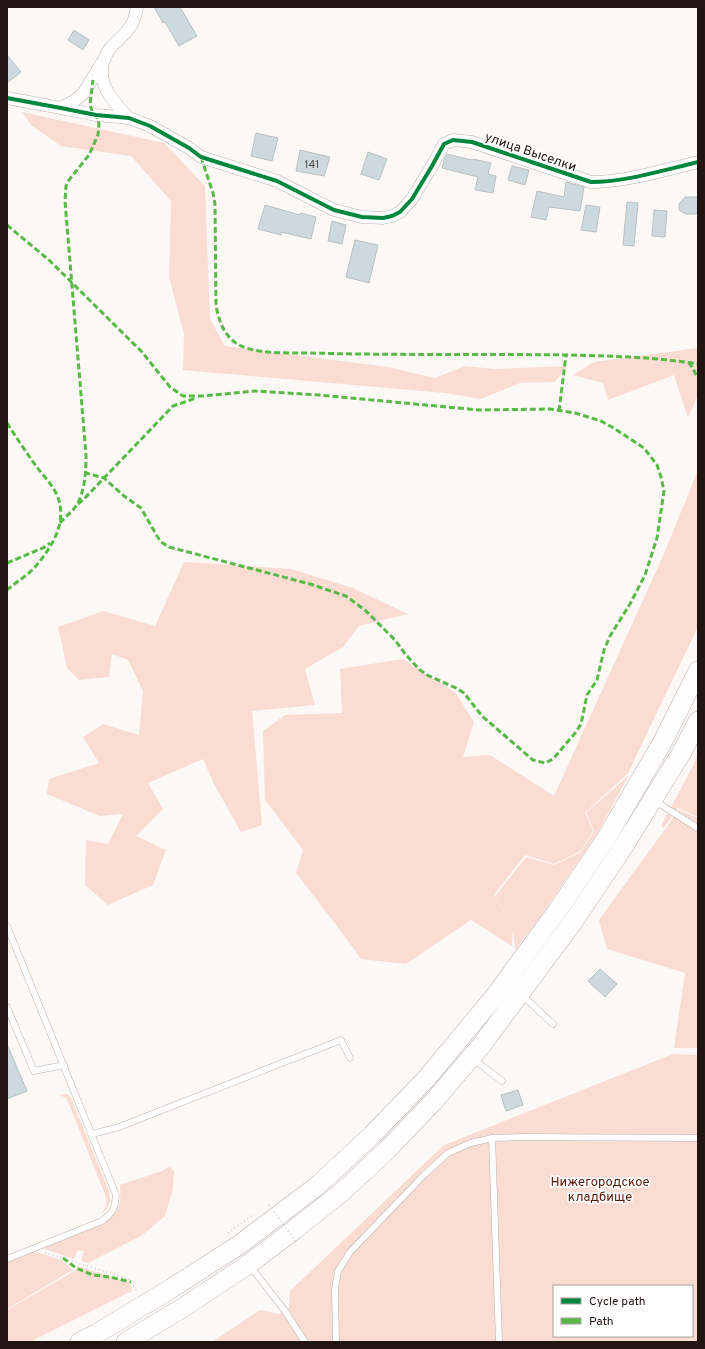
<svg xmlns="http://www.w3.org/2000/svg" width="705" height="1349" viewBox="0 0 705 1349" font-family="Overpass,sans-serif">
<rect width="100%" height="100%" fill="#fcf8f6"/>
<!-- green -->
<g fill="#fadcd2" fill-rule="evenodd">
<polygon points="22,112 164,143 205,186 210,319 225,346 388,367 435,378 465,366 495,369 567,366 555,382 520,383 481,399 445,393 183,370 184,334 169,277 171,201 131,156 61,146 31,125"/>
<polygon points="698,348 698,395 688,418 674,375 608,400 603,383 573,375 594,362"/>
<polygon points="698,470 698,627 628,773 585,813 593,831 581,851 554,864 525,855 494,895 513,928 512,946 471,920 406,964 361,959 337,926 296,873 303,850 265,800 263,731 285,715 342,713 340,669 403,659 455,692 474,722 463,757 490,755 554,796 663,556"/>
<polygon points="184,562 291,569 353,588 408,614 359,626 343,647 305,669 315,705 252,711 262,825 241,832 214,784 203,759 148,783 163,809 136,836 166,850 153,885 108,905 85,885 86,840 108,844 123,814 100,816 47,794 49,779 99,763 83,737 103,724 139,735 143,691 128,660 112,654 109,677 79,680 67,668 58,627 103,611 155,626"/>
<polygon points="698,756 698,817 678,808 664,828 661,826"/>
<polygon points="629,775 597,834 538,920 515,950 513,928 495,896 526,857 554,865 581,852 594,831 586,813"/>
<polygon points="679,810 698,818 698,1048 674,1048 685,973 607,949 599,920"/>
<path d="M673 1054 698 1055V1342H212L260 1310 279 1314 289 1308 290 1291 444 1145ZM554 1286H692V1336H554Z"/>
<path d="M64 1094H67L71 1098 109 1191C112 1202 109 1209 100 1215 106 1209 107 1205 106 1197L67 1099 64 1097 59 1095Z"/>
<path d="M170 1166 174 1171 173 1189 165 1216 141 1236 88 1263 81 1261 84 1251 78 1250 74 1259 42 1248 104 1223C120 1213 121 1202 120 1185L162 1171Z"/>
<polygon points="33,1251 61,1260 73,1270 7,1309 7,1262"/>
<polygon points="81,1267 130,1283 132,1291 30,1342 7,1342 7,1310"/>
</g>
<!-- building -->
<g fill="#ccdadf" stroke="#bbc0c2">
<polygon points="154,7 180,7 197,36 179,46 165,22 163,23"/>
<polygon points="74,30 89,40 83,50 68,40"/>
<polygon points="7,55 21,72 7,83"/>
<polygon points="256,133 278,138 272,161 251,156"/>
<polygon points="300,150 330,157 324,176 296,171"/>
<polygon points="368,152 387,159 379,180 361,174"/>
<polygon points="447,154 472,160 473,159 491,163 488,174 496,176 493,193 475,190 478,177 442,168 444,160"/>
<polygon points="512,166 529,170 525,185 508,180"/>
<polygon points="566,182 584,187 580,211 549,207 546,220 531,217 537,191 564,197"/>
<polygon points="685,197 698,197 698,214 686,214 679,210 679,204"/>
<polygon points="627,202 638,203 634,246 623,245"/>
<polygon points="265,205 300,215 301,213 316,217 311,239 281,232 281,235 258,229"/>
<polygon points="586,205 600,207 596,232 581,230"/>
<polygon points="654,210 667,211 665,237 652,236"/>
<polygon points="332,221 346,225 342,244 328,241"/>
<polygon points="355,240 378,245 369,283 346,277"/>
<polygon points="600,969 617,984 605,997 588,981"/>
<polygon points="7,1044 27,1091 7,1099"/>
<polygon points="518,1090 523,1105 506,1111 501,1095"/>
</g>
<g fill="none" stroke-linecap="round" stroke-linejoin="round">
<defs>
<g id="lane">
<polyline points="655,801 696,827"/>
<path d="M7 926 116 1195C115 1208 113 1213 102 1221L7 1259"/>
<polyline points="522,995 553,1024"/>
<polyline points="7,1007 34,1071 64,1065"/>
<polyline points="473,1059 502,1081"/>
<polyline points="92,1134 119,1127 341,1040 350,1058"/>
<polyline points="492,1138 499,1342"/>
<polyline points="250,1266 285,1311 305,1342"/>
<polyline points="336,1342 335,1289 338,1271 350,1252 424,1175 448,1153 471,1143 492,1138 523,1137 698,1138"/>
</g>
<g id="street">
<path d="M7 98 61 108 96 115 129 118 150 126 189 148 201 157 277 181 334 210 362 217 383 218 392 216 400 212 412 199 432 166 444 144 453 140 472 142 591 182C626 182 664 170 698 162"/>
<polyline points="61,108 74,101 83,94 102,63"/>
<path d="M129 118C110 99 91 77 109 50 115 42 124 36 130 27 134 22 136 13 137 7"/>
</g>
<g id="primary">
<polyline points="80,1342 96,1334 172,1288 239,1245 317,1186 372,1135 426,1079 495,996 558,910 606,839 662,743 698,671"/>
<polyline points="126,1342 184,1307 249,1264 294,1230 343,1191 387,1150 433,1102 481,1046 573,922 622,849 682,752 698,721"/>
</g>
</defs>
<!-- lane casing -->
<use href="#lane" stroke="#bab2af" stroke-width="7"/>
<!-- street casing -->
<use href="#street" stroke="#bab2af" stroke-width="13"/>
<!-- primary casing -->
<use href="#primary" stroke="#bab2af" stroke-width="20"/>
<!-- path -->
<g stroke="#d4d3d2" stroke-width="2" stroke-dasharray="1 3" stroke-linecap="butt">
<polyline points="228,1233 254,1214"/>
<polyline points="45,1253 129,1279 137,1291"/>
</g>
<!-- lane -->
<use href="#lane" stroke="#fffefe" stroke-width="6"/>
<!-- street -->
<use href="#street" stroke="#fffefe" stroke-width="12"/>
<!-- primary -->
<use href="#primary" stroke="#fffefe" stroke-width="19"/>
<!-- path-bridge -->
<polyline stroke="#d4d3d2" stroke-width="2" stroke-dasharray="1 3" stroke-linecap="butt" points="269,1205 297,1243"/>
<!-- quiet -->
<g stroke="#58b947" stroke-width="3" stroke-dasharray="6 3" stroke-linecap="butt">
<path d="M201 157 213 193 215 204 216 306C220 325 226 341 246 348 263 353 282 353 300 353 321 353 342 354 363 354 432 355 500 354 569 355 612 356 655 357 698 364"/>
<polyline points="7,225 50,261 142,352 170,387 183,396 203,396 255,391 319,395 479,410 550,409 575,413 601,421 612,427 644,448 657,465 661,477 664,491 657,538 645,575 630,604 610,636 604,650 597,680 587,695 581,724 576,732 553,759 545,763 533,760 482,716 464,693 456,688 427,675 420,670 406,655 395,640 366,611 346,596 310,584 169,547 161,542 157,536 141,508 124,496 104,478 86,473"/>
<polyline points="689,362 698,378"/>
<polyline points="559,411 566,355"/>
<path d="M7 423C16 437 26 452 36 466 42 474 51 483 56 493 69 520 53 546 35 567 27 576 16 582 7 590"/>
<polyline points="78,504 84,499 173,406 196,398"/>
<path d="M60 523C65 517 72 512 76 506 85 492 86 472 86 455L65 201 66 186 69 180 89 155 98 135 99 124 96 115 92 111 90 104 93 80"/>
<polyline points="7,563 45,547 50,543"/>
<polyline points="63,1258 76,1268 93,1275 110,1277 131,1282"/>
</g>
<defs>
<path id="cycleway" d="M7 98 61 108 96 115 129 118 150 126 189 148 201 157 277 181 334 210 362 217 383 218 392 216 400 212 412 199 432 166 444 144 453 140 472 142 591 182C626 182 664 170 698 162"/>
</defs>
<!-- cycleway casing -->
<use href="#cycleway" stroke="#fff" stroke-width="6"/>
<!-- cycleway -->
<use href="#cycleway" stroke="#00873e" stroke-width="4"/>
</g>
<g text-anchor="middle" stroke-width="3.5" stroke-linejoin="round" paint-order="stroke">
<!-- number labels -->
<g font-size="11" fill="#4c4644">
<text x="312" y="168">141</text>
</g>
<!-- street labels -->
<g font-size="13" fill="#211511" stroke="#fff">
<text transform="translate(531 151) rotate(19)" y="5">улица Выселки</text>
</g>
<!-- park labels -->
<g font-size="13" fill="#571903" stroke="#fff">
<text x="600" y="1186">Нижегородское<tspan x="600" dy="15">кладбище</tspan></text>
</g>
</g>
<!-- border -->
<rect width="705" height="1349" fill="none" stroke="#211511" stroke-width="16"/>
<!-- legend -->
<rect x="553" y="1285" width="140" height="52" fill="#ffffff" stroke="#a6a1a0"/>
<rect x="561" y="1298" width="20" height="6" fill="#00873e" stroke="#a6a1a0"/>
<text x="589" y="1305" font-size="12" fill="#211511">Cycle path</text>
<rect x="561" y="1318" width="20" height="6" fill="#58b947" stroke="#a6a1a0"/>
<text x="589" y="1325" font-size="12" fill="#211511">Path</text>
</svg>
